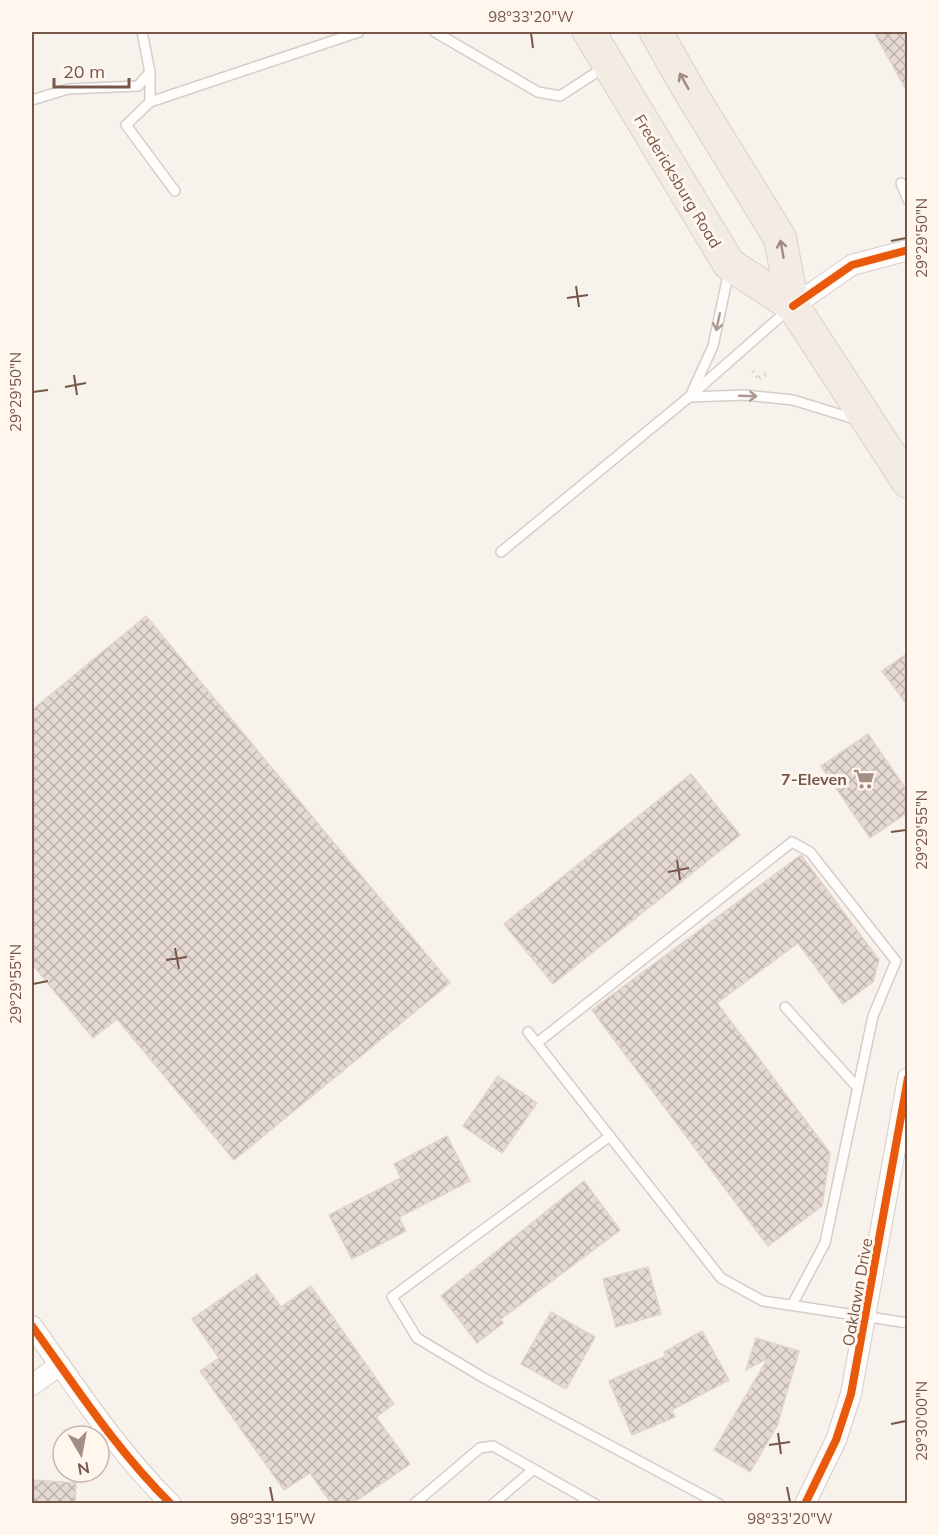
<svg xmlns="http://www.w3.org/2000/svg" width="939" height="1535" viewBox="0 0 939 1535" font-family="Mulish,sans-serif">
<defs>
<pattern id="building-cross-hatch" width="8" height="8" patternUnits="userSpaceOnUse" patternTransform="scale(1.5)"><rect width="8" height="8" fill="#e5dad3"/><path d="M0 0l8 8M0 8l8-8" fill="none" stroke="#beb4ad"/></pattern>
</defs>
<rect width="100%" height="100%" fill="#f8f2ec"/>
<!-- building -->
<g fill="url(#building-cross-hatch)" stroke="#e1d4ce" stroke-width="1.5">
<polygon points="874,32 908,32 908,93"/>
<polygon points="146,616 450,983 234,1160 117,1019 93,1038 32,964 32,710"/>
<polygon points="908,653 908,706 882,671"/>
<polygon points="868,734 908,792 908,812 870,838 821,766"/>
<polygon points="691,774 740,835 553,984 504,924"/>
<polygon points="801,855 879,960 873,982 843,1004 798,943 717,1003 830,1153 822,1206 768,1246 592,1010"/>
<polygon points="498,1076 537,1103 502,1153 463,1126"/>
<polygon points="447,1136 470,1181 399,1217 406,1231 352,1259 329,1215 401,1178 394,1164"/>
<polygon points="584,1181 620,1230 501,1319 503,1323 477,1343 441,1296"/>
<polygon points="648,1267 661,1314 616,1327 603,1279"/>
<polygon points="257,1274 281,1307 311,1286 394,1404 376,1417 410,1464 353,1503 331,1503 310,1473 284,1490 200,1371 219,1358 192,1319"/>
<polygon points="551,1312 595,1337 566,1389 521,1364"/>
<polygon points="702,1331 729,1380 672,1410 675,1417 632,1435 609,1381 666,1356 664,1352"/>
<polygon points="756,1338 799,1351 777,1426 750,1472 714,1450 768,1358 746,1370"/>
<polygon points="32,1480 76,1483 75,1503 32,1503"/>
</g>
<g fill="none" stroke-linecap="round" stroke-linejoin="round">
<defs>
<g id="service">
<polyline points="142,32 150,72 150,102"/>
<polyline points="435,32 538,92 560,96 603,68"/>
<polyline points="32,100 68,89 138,86 150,72"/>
<polyline points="901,183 908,200"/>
<polyline points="175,191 126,125 150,102 359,32"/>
<polyline points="692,392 713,346 729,271"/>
<polyline points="689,397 745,395 793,400 858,420"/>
<polyline points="501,552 689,397 788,310"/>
<polyline points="785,1007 857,1087"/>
<polyline points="528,1032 721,1278 763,1301 908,1323"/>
<polyline points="537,1043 792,842 810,852 896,961 873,1016 825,1243 792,1305"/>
<polyline points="610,1136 392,1297 417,1338 484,1378 719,1504"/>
<polyline points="414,1504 480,1448 493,1446 595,1504"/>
<polyline points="493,1504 534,1469"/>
</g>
<g id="minor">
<polyline points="793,306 852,265 908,250"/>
<path d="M32 1326C76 1387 117 1451 171 1504"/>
<polyline points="32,1385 60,1365"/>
<polyline points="805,1504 836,1440 851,1394 908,1078"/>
</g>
<g id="primary">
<polyline points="589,32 729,264 793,306"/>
<polyline points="656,32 690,92 780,238 793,306 908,482"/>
</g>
</defs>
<!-- service casing -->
<use href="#service" stroke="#d6cdc8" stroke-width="12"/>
<!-- minor casing -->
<use href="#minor" stroke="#d6cdc8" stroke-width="22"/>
<!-- primary casing -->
<use href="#primary" stroke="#d9cfc9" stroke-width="34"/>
<!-- path -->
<g stroke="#dad0cd" stroke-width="4" stroke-dasharray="1.5 4.5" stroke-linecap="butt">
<polyline points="753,371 758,379"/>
<polyline points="759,378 768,373"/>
</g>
<!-- service -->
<use href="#service" stroke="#fefdfc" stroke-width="9"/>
<!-- minor -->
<use href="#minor" stroke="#fefdfc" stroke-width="20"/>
<!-- primary -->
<use href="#primary" stroke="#f3ece5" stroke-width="32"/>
<defs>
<g id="cycleway">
<polyline points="793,306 852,265 908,250"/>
<path d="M32 1326C76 1387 117 1451 171 1504"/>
<polyline points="805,1504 836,1440 851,1394 908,1078"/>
</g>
</defs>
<!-- cycleway casing -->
<use href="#cycleway" stroke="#fff6ee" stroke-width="11"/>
<!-- cycleway -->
<use href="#cycleway" stroke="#e8590c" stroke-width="8"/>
</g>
<!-- one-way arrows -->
<defs><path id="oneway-shaft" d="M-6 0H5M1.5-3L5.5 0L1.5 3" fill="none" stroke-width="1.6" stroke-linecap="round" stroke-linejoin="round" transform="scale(1.5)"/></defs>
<g stroke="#a28a80">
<use href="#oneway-shaft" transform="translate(684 81) rotate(-119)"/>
<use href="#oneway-shaft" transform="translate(782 249) rotate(-100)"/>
</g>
<g stroke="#ad9991">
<use href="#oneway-shaft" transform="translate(718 322) rotate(102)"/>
<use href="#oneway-shaft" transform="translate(748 396) rotate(2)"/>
</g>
<!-- ticks -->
<path fill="none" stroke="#77564a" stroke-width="2" d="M531 33 533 48M891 241 906 238M576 286 579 307M567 298 588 295M74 375 77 395M65 387 86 383M33 392 48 390M891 832 906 830M677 860 680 880M668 872 689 868M175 948 179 969M166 960 187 957M33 984 48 981M891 1424 906 1421M778 1433 781 1454M769 1445 790 1442M270 1487 273 1502M787 1487 790 1502"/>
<!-- icons -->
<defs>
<symbol id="supermarket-bare" viewBox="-9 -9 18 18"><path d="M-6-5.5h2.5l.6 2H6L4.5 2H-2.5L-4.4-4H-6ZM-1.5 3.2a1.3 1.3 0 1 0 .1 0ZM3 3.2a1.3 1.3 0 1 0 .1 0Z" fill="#a48d83" stroke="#fff6ee" stroke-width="2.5" paint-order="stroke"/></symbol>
</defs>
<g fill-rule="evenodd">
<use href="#supermarket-bare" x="849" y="764" width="30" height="30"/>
</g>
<g text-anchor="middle" stroke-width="6" stroke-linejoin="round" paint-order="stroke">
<!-- street labels -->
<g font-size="16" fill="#77564a" stroke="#fff6ee">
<text transform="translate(678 181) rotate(59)" y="6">Fredericksburg Road</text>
<text transform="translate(857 1292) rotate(-80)" y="6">Oaklawn Drive</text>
</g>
<!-- poi labels -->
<g font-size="16" font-weight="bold" fill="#77564a" stroke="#fff6ee" text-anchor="end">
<text x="847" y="785">7-Eleven</text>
</g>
</g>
<!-- border -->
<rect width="939" height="1535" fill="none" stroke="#fff6ee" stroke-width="66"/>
<!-- north arrow -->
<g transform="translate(81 1454) rotate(170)"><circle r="28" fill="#fff6ee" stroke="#c9b6ac" stroke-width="1.5"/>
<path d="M0-4.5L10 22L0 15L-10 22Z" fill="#a48d83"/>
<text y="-9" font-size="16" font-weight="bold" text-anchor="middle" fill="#77564a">N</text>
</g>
<!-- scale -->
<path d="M54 78v9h75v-9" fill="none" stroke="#77564a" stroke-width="3"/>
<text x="63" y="78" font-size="18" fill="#77564a" stroke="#fff6ee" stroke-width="4.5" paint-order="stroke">20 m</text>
<rect x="33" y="33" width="873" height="1469" fill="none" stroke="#77564a" stroke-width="2"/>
<g font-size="15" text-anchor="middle" fill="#77564a">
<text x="531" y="22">98°33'20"W</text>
<text transform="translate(922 238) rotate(-90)" y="5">29°29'50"N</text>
<text transform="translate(16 392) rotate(-90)" y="5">29°29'50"N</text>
<text transform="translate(922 830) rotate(-90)" y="5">29°29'55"N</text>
<text transform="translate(16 984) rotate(-90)" y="5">29°29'55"N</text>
<text transform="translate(922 1421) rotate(-90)" y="5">29°30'00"N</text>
<text x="273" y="1524">98°33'15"W</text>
<text x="790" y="1524">98°33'20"W</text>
</g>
</svg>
